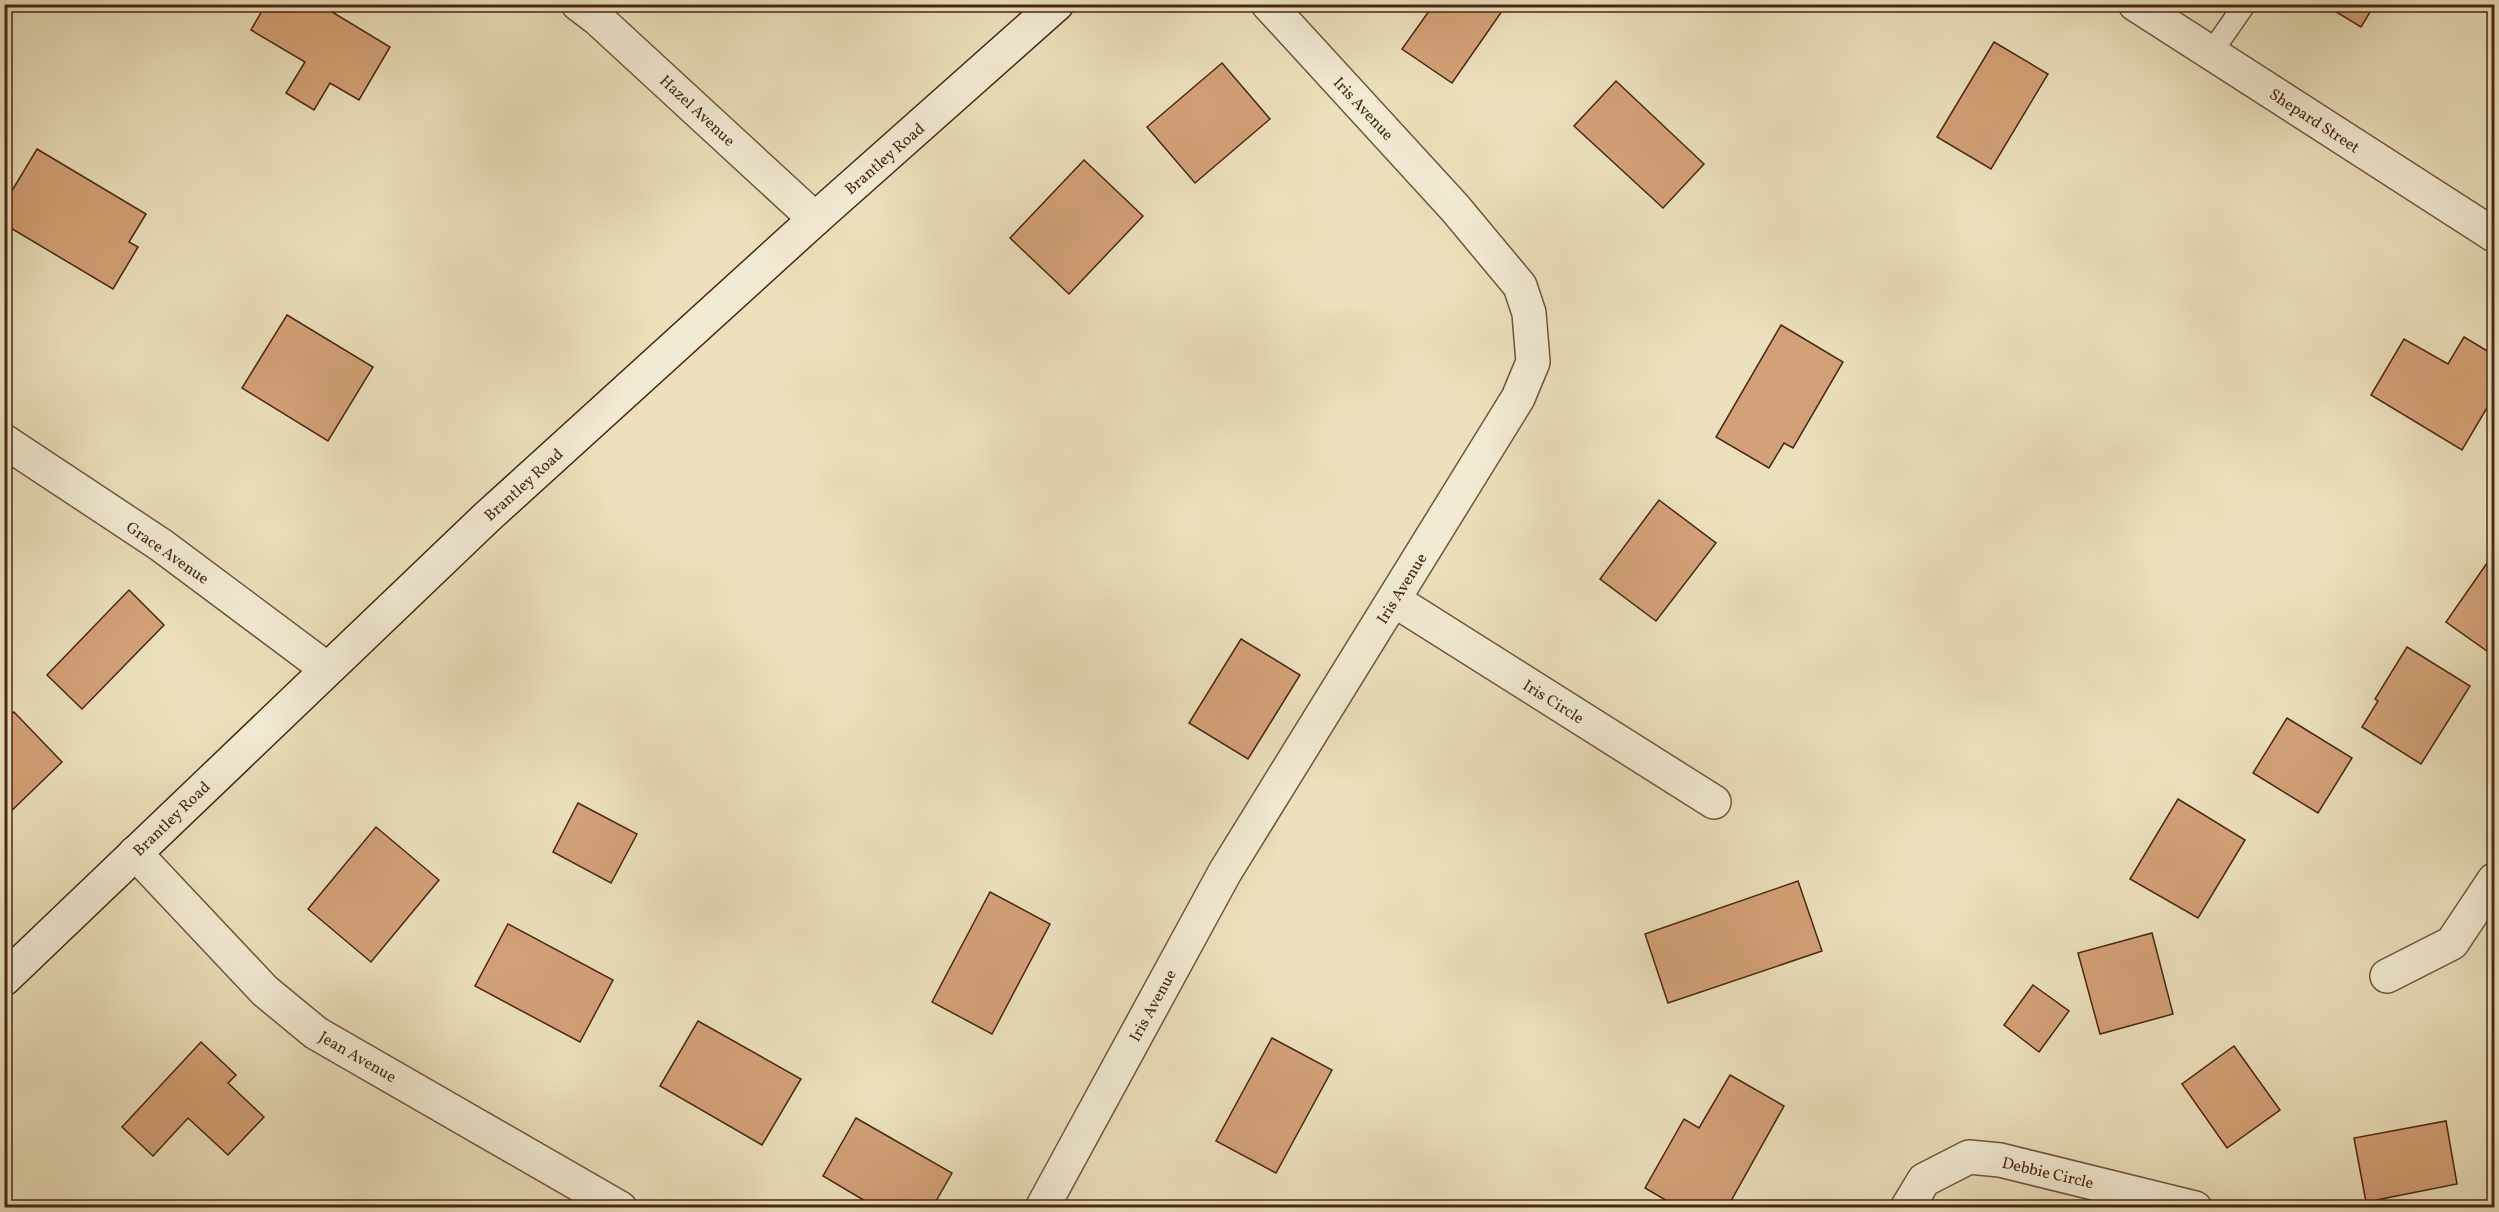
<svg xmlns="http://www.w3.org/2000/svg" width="2499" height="1212" viewBox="0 0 2499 1212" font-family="Vollkorn,serif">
<rect width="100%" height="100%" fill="#ebe0bb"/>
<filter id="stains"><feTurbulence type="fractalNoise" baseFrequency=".00333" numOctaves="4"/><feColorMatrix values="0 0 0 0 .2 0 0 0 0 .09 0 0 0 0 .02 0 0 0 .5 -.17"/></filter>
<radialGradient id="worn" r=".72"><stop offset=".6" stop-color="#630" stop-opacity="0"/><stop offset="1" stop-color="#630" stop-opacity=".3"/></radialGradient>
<!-- building -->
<g fill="#d3a177" stroke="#492713" stroke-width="1.5">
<polygon points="266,4 319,4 390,47 359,100 330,83 314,110 286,93 305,62 251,30"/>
<polygon points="1434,4 1507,4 1452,83 1402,49"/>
<polygon points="2323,4 2375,4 2361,27"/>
<polygon points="1994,42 2048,74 1991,169 1937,137"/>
<polygon points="1222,63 1270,119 1195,183 1147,127"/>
<polygon points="1616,81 1704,164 1663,208 1574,126"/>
<polygon points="37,149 146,214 129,242 138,247 113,289 4,224 4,204"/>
<polygon points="1084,160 1143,216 1069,294 1010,238"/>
<polygon points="287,315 373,367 328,441 242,388"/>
<polygon points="1781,325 1843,362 1793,448 1784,443 1769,468 1716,437"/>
<polygon points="2464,337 2494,355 2494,396 2462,450 2371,395 2404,339 2448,364"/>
<polygon points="1659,500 1716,543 1656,621 1600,579"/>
<polygon points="2494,553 2494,656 2446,622"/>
<polygon points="129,590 164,625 82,709 47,675"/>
<polygon points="1241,639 1300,675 1248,759 1189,723"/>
<polygon points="2407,647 2470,686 2421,764 2362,727 2378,701 2375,699"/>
<polygon points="14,712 62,762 4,818 4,721"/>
<polygon points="2287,718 2352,758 2318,813 2253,773"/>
<polygon points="2178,799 2245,840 2198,918 2130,879"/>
<polygon points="578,803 637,834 611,883 553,852"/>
<polygon points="376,827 439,880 371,962 308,909"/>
<polygon points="1798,881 1822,951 1668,1003 1645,934"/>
<polygon points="990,892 1050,924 992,1034 932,1002"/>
<polygon points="508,924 613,980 580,1042 475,986"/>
<polygon points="2152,933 2173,1014 2100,1034 2078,953"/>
<polygon points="2033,985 2069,1011 2039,1052 2004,1025"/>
<polygon points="698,1021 801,1079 762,1145 660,1086"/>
<polygon points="1272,1038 1332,1070 1276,1173 1216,1141"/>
<polygon points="201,1042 236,1075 228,1083 264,1117 228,1155 188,1118 153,1156 122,1127"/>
<polygon points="2234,1046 2280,1110 2227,1148 2182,1084"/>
<polygon points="1730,1075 1784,1106 1727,1208 1679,1208 1645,1188 1684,1119 1699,1128"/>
<polygon points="856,1118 952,1173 932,1208 877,1208 823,1176"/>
<polygon points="2446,1121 2457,1184 2366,1202 2354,1138"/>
</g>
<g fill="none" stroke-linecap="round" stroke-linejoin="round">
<defs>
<polyline id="lane" points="2211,53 2245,4"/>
<g id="street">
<polyline points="578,4 599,20 815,219"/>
<polyline points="2135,4 2494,235"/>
<polyline points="4,441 161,545 327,669"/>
<polyline points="1394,600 1714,802"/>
<polyline points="135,853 265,991 316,1033 620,1208"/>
<polyline points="2387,976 2452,943 2494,880"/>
<polyline points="1042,1208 1225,872 1518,398 1533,362 1529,313 1520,286 1455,208 1268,4"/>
<polyline points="1907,1208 1924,1180 1969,1157 2000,1160 2195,1208"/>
</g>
<polyline id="secondary" points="4,979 486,518 815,219 1057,4"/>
</defs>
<!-- lane casing -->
<use href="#lane" stroke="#72553d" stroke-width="24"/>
<!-- street casing -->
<use href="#street" stroke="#72553d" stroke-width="36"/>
<!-- secondary casing -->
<use href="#secondary" stroke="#492713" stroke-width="36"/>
<!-- lane -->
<use href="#lane" stroke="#f2ebd3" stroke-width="21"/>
<!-- street -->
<use href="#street" stroke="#f2ebd3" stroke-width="33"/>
<!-- secondary -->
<use href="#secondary" stroke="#f2ebd3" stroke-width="33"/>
</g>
<g text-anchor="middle" stroke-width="6" stroke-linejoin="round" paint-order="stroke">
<!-- street labels -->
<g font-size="16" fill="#492713" stroke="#f2ebd3">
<text transform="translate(1364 108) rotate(47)" y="6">Iris Avenue</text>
<text transform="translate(698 110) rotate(43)" y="6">Hazel Avenue</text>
<text transform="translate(2315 120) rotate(33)" y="6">Shepard Street</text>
<text transform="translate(884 158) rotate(-41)" y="6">Brantley Road</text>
<text transform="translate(523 484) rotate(-42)" y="6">Brantley Road</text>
<text transform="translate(168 552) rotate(35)" y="6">Grace Avenue</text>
<text transform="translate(1401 588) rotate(-58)" y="6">Iris Avenue</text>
<text transform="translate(1554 701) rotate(32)" y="6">Iris Circle</text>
<text transform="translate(171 818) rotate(-44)" y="6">Brantley Road</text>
<text transform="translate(1152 1005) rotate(-61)" y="6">Iris Avenue</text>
<text transform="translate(358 1056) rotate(30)" y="6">Jean Avenue</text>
<text transform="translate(2048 1172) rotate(13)" y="6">Debbie Circle</text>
</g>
</g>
<!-- margin -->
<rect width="2499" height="1212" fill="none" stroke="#ebe0bb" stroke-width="24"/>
<rect x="6" y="6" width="2487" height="1200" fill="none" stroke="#492713" stroke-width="3"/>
<rect x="12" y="12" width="2475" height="1188" fill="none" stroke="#492713" stroke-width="1.5"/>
<rect width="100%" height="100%" filter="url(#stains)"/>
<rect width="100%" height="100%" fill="url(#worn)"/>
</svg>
